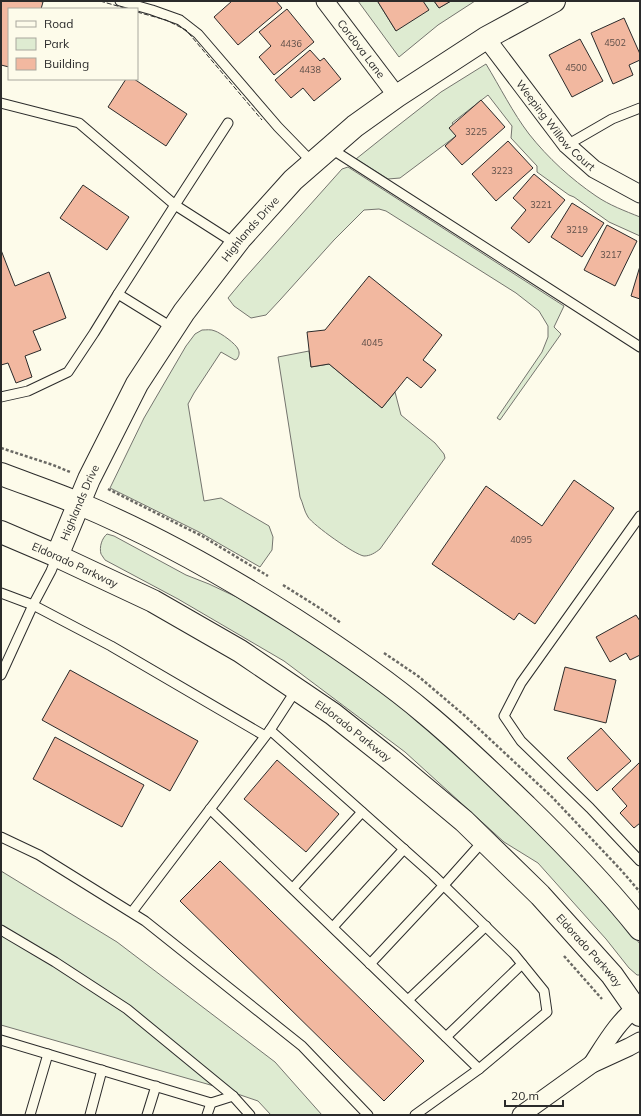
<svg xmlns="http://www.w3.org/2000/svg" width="641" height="1116" viewBox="0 0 641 1116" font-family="Mulish,sans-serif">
<rect width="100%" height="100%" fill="#fdfbea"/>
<!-- green -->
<g fill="#deebd1" stroke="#74746e">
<polygon points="358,1 379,1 378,2 396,31 423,1 434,1 439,8 451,1 475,1 438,25 399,57"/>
<path d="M486 64C500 87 513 113 529 134 548 158 571 179 596 196 609 205 625 211 640 217V236L609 222 574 197 569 195 537 172V166L511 138 512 126 488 95 452 123 460 133 400 178 388 179 356 159 386 135 441 92Z"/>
<polygon points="348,167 564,306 554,327 561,334 500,420 497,418 542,352 548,337 548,326 539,311 516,293 386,211 379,209 364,210 334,240 280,300 266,315 251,318 234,306 228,298 243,280 342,169"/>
<path d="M202 330C206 330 211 329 215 331 221 333 236 344 238 349 240 353 239 356 237 359L235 360 221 352 194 393 188 404 204 501 221 498 269 526 273 537 272 550 260 567 199 532 110 488 144 418 186 346 195 334Z"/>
<path d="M309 351 311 367 329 364 382 408 395 392 401 415 435 443 444 454 445 458 380 549C375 553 370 556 364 556 355 555 313 525 308 517 304 511 303 503 300 497L278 357Z"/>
<path d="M107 534 114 536 186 575 209 584 245 601 307 638 408 712 491 784 593 885 640 944V975H637L629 968 606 939 538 863 504 842 405 752 284 661 178 599 105 560C105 560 101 554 101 554 99 547 102 538 107 534Z"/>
<polygon points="1,871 117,942 275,1062 322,1115 271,1115 258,1101 214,1086 1,1025"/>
</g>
<!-- building -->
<g fill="#f2b8a0" stroke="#2b2b2b">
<polygon points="1,1 39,1 43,2 41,9 9,9 9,67 1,65"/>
<polygon points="232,1 276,1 282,8 238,45 214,17"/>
<polygon points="379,1 423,1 429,10 396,31 378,2"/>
<polygon points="434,1 451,1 439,8"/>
<polygon points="287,9 314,42 274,75 259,57 271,46 259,32"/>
<polygon points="624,18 640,54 640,60 629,65 633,75 613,84 591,33"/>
<polygon points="580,39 603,81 572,97 549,55"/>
<polygon points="310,50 320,61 324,58 341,79 314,101 303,88 291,98 275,80"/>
<polygon points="126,79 134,79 187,114 166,146 108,107"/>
<polygon points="481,100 505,127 462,165 445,146 456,136 449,128"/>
<polygon points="508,141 533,168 496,201 472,174"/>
<polygon points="534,174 565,200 529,243 511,228 526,210 513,198"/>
<polygon points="83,185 129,217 107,250 60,218"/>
<polygon points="572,203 604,223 582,257 551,237"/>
<polygon points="607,225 637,241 615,286 584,270"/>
<polygon points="1,250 15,286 49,272 66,318 33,331 41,350 25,356 32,377 16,383 8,363 1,365"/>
<polygon points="640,266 640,299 631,296"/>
<polygon points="369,276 442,335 423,360 436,370 421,388 407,377 382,408 329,364 311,367 307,332 325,330"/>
<polygon points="574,480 614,508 535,624 519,613 514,620 432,564 486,486 542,526"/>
<polygon points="636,615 640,621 640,655 630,660 626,653 610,662 596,637"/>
<polygon points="565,667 616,680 606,723 554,710"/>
<polygon points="70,670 198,741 170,791 42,720"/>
<polygon points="601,728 631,761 597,791 567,758"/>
<polygon points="55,737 144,785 122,827 33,779"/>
<polygon points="277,760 339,814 306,852 244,799"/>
<polygon points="640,762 640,823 634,828 620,813 627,806 612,789"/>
<polygon points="220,861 424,1061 384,1101 180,901"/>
</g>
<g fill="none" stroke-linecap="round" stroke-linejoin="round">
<defs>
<g id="lane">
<polyline points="120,1 152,10 180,20 198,34 278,127 313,163"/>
<polyline points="1,103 79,123 175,205 228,123"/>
<polyline points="567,145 612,119 640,108"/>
<polyline points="330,148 640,347"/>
<polyline points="118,294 175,205 236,244"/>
<polyline points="1,397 28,391 68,372 94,333 118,294 173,328"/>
<polyline points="640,516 521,683 504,716 521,741 590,808 640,861"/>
<polyline points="1,593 33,605 111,646 265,736"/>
<polyline points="1,675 33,605 51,571 57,556"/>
<polyline points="270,730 296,690"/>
<polyline points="210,809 479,1069"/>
<polyline points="1,837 39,855 145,921 302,1046 368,1115"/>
<polyline points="293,888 362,812"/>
<polyline points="132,912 270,730 433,875 514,954 544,991 547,1012 479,1069 415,1115"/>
<polyline points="333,927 404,849"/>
<polyline points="1,930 55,962 127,1009 233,1096 250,1115"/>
<polyline points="370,964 443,886 484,840"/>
<polyline points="408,1000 486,926"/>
<polyline points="446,1037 522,964"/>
<polyline points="1,1040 211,1103 207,1115"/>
<polyline points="211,1103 233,1096"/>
<polyline points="30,1115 48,1054"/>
<polyline points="90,1115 102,1070"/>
<polyline points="147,1115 156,1086"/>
</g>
<g id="street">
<path id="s1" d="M325 1 397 96"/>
<path id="s2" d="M486 38 567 145 594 169 640 194"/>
<path d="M592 1064C605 1044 619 1019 640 1005"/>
<polyline points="521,1115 592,1064 629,1047 640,1041"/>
</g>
<g id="secondary">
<path id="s3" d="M57 556 89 479 137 384 184 312 240 239 293 180 355 126 397 96 486 38 554 1"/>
</g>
<g id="primary">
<path d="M1 474C27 484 54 493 80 504 154 535 225 575 294 619 339 648 385 679 426 714 461 743 494 775 526 806 566 845 605 885 640 929"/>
<path id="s4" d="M1 532 57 556 153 601 240 651 333 714 391 760 464 821 540 895 612 975 640 1015"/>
</g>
</defs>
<!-- lane casing -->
<use href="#lane" stroke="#2b2b2b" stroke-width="11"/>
<!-- street casing -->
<use href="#street" stroke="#2b2b2b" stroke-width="19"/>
<!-- secondary casing -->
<use href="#secondary" stroke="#2b2b2b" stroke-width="24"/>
<!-- primary casing -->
<use href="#primary" stroke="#2b2b2b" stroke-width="24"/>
<!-- path -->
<g stroke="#6a6964" stroke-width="2.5" stroke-dasharray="3 2" stroke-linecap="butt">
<polyline points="1,448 53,465 70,472"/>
<polyline points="108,489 202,536 268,576"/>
<polyline points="283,585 318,607 341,623"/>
<polyline points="384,653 418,676 464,715 552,797 621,870 640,892"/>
<polyline points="564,956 602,999"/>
</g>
<!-- lane -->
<use href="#lane" stroke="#fdfbea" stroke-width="9"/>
<!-- street -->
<use href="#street" stroke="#fdfbea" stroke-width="17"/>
<!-- secondary -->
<use href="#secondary" stroke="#fdfbea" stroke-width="22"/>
<!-- primary -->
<use href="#primary" stroke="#fdfbea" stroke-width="22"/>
<!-- fence -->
<g stroke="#2b2b2b" stroke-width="1" stroke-dasharray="5 2" stroke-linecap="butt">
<polyline points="100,1 128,9"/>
<polyline points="137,12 166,20 186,30 262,120"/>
</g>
</g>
<g text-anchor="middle" stroke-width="3" stroke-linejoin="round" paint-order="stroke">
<!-- number labels -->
<g font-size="9" fill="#5d4e48">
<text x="615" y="46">4502</text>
<text x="291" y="47">4436</text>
<text x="576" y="71">4500</text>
<text x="310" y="73">4438</text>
<text x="476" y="135">3225</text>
<text x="502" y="174">3223</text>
<text x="541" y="208">3221</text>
<text x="577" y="233">3219</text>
<text x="611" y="258">3217</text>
<text x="372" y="346">4045</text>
<text x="521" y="543">4095</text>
</g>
<!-- street labels -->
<g font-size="11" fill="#2b2b2b" stroke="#fdfbea">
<text dy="4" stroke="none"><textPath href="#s1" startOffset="60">Cordova Lane</textPath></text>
<text dy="4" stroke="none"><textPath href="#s2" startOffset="112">Weeping Willow Court</textPath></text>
<text dy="4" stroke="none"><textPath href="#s3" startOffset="382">Highlands Drive</textPath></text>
<text dy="4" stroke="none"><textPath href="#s3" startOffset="58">Highlands Drive</textPath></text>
<text dy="4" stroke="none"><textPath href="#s4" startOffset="81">Eldorado Parkway</textPath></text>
<text dy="4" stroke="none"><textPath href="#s4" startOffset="406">Eldorado Parkway</textPath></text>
<text dy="4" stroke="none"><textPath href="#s4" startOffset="729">Eldorado Parkway</textPath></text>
</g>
</g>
<!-- border -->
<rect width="641" height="1116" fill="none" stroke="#2b2b2b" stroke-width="4"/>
<!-- legend -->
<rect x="8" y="8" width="130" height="72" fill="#fdfbea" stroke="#a9a89e"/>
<rect x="16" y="21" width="20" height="6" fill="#fdfbea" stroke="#a9a89e"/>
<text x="44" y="28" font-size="12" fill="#2b2b2b">Road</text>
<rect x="16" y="38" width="20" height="12" fill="#deebd1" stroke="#a9a89e"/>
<text x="44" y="48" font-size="12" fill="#2b2b2b">Park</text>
<rect x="16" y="58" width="20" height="12" fill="#f2b8a0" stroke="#a9a89e"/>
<text x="44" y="68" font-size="12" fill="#2b2b2b">Building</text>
<!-- scale -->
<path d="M505 1100v6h58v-6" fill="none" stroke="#2b2b2b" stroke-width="2"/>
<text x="511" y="1100" font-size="12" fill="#2b2b2b" stroke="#fdfbea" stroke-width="3" paint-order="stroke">20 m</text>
</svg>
